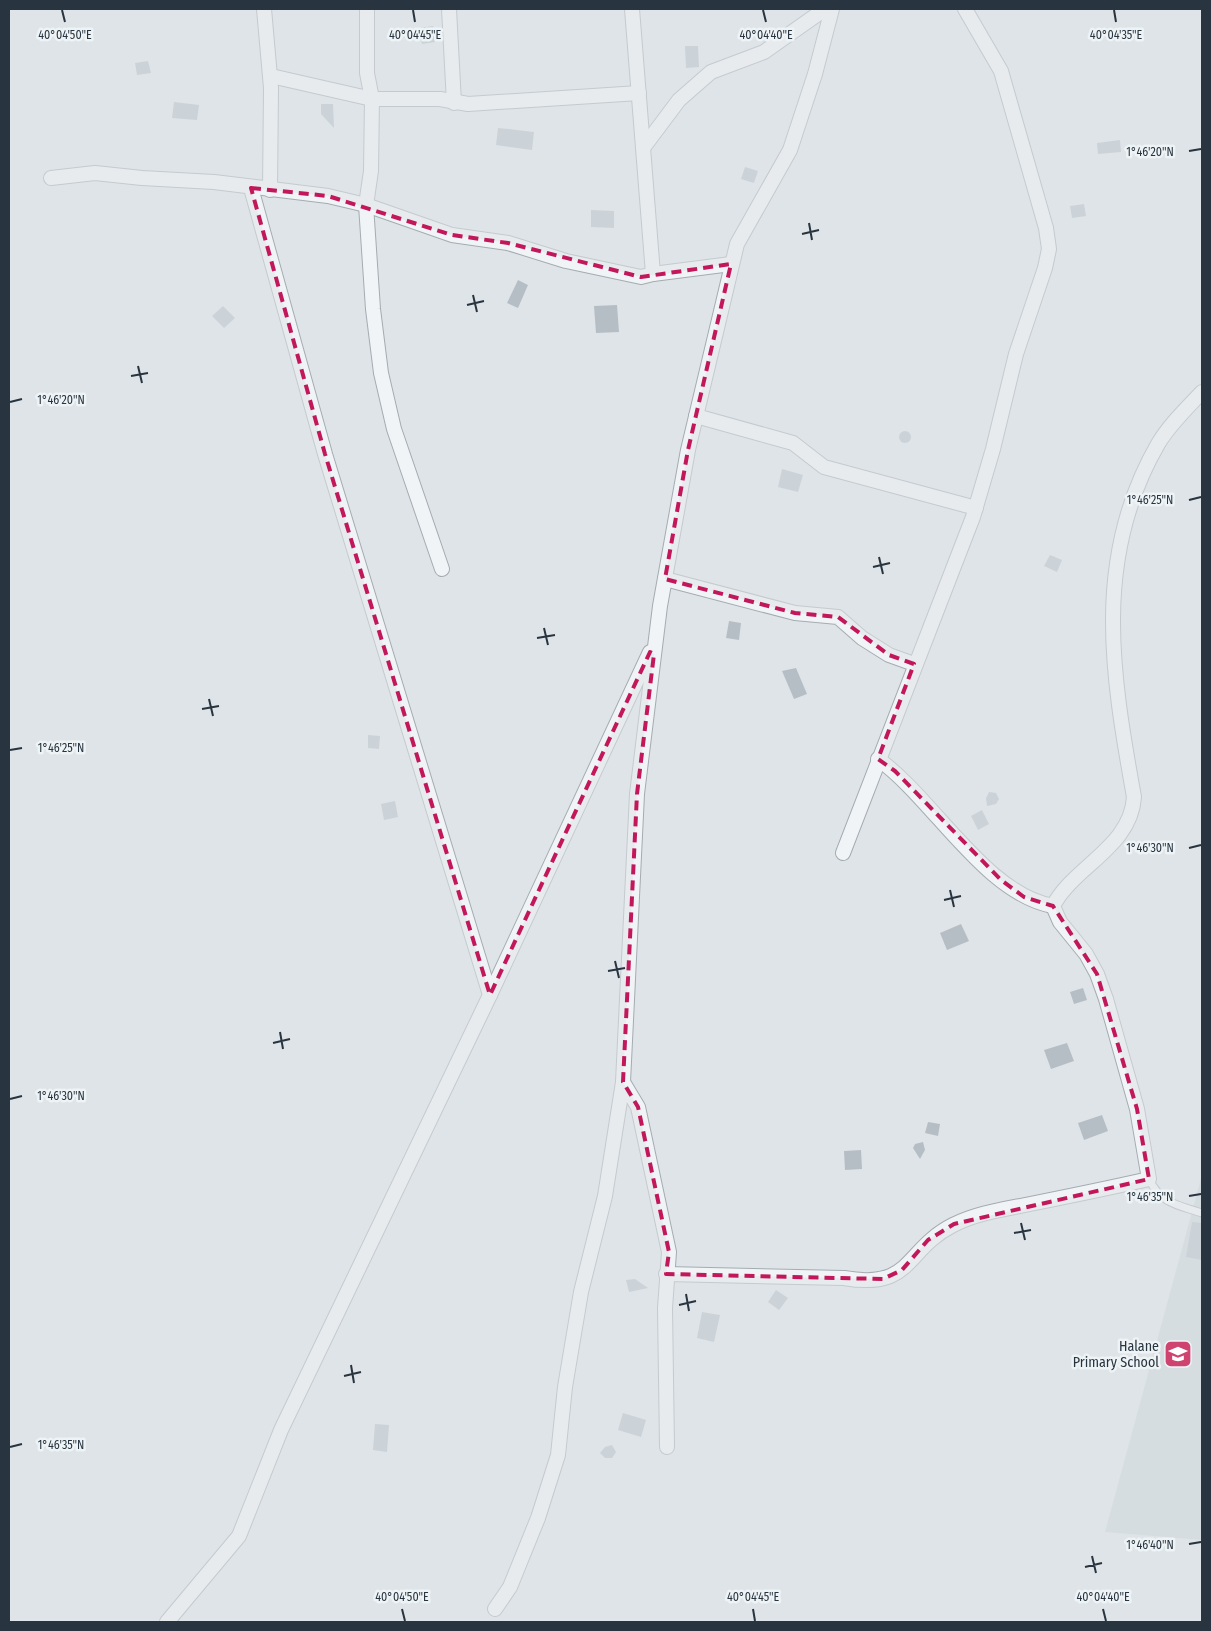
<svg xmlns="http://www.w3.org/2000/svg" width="1211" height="1631" viewBox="0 0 1211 1631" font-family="'Fira Sans Condensed',sans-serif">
<rect width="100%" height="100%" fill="#dfe4e8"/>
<!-- built -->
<polygon fill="#cdd4da" points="1202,1175 1202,1540 1105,1532"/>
<!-- building -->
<g fill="#b6bec5">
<polygon points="433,26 435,42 422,44 419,28"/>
<polygon points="685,46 698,46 699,67 686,68"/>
<polygon points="148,61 151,73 137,75 135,63"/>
<polygon points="174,102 199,105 197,120 172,118"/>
<polygon points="321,104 333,104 334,128 321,114"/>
<polygon points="498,128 534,132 532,150 496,145"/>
<polygon points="1120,140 1121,152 1098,154 1097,143"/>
<polygon points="745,167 758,171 754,183 741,179"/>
<polygon points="1084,204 1086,216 1072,218 1070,206"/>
<polygon points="591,210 614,211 614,228 591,227"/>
<polygon points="518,280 528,285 518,308 507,303"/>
<polygon points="617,305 619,332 596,333 594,306"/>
<polygon points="223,306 235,318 224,328 212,316"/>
<circle cx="905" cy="437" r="6"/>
<polygon points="782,469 803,475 798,492 778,487"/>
<polygon points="1050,555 1062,560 1057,572 1044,566"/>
<polygon points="729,621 741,623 739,640 726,638"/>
<polygon points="796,668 807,694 794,699 782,671"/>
<polygon points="368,735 380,736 379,749 368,748"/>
<polygon points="989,792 996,793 999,799 996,804 987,806 986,798"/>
<polygon points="395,801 398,817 384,820 381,804"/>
<polygon points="982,810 989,824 978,830 971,816"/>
<polygon points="961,924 969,941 947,950 940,933"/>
<polygon points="1083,988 1087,1000 1074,1004 1070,992"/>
<polygon points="1067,1043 1074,1061 1051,1069 1044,1050"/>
<polygon points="1102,1115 1108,1131 1084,1140 1078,1123"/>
<polygon points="928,1122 940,1124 938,1136 925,1133"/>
<polygon points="923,1142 925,1150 920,1159 913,1148 915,1144"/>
<polygon points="861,1150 862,1169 845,1170 844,1151"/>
<polygon points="1192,1222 1202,1223 1202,1260 1186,1257"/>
<polygon points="635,1279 648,1288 629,1292 626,1280"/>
<polygon points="776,1290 788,1298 779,1310 768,1302"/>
<polygon points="702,1312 720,1315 714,1342 697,1338"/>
<polygon points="623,1413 646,1420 641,1437 618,1430"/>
<polygon points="375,1424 389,1425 387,1452 373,1450"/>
<polygon points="612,1445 616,1452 612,1458 605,1458 600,1453 605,1447"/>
</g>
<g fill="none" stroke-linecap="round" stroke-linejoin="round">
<defs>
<path id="service" d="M1149 1179C1161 1204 1178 1205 1202 1213"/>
<g id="minor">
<polyline points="264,9 271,88 270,190"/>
<polyline points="367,9 367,73 372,99 371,171 366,205 373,309 381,373 394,429 442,569"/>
<polyline points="449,9 454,103"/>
<polyline points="632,9 653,274"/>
<polyline points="271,76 372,99 440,99 468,104 639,93"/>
<polyline points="643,148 679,100 711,72 764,52 825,9"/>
<polyline points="51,178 95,173 142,178 214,182 328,196 366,205 452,235 508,243 566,261 641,277 653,274 731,264"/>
<polyline points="251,188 325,454 490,995"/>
<polyline points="696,416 793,443 824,467 976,508"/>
<polyline points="665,579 795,613 838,617 862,638 889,655 914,664"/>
<path d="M878 759C933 798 985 894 1053 906"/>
<polyline points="843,853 973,517 993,449 1016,354 1045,268 1049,249 1046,228 1001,71 965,9"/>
<polyline points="623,1082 638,1107 669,1252 665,1308 667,1447"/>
<path d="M666 1274 844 1278C913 1290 904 1250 953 1225 976 1213 1005 1209 1030 1204 1070 1196 1109 1188 1149 1179L1137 1109 1106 999 1097 974 1086 954 1060 922 1053 906C1074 866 1131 847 1134 797 1112 675 1092 558 1158 444 1169 425 1187 408 1202 392"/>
<polyline points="495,1609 510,1587 538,1518 558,1455 565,1387 581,1292 605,1196 623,1082 637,794 660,606 688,450 737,244 790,150 815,74 832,9"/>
<polyline points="167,1622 239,1536 281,1430 490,995 650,652"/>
</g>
</defs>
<!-- service casing -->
<use href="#service" stroke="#a4acb2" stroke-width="9"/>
<!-- minor casing -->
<use href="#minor" stroke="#a4acb2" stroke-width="16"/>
<!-- service -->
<use href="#service" stroke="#f1f4f6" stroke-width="7"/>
<!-- minor -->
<use href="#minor" stroke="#f1f4f6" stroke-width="14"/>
</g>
<!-- marked area -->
<path d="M0 0H1211V1631H0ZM251 188 328 196 452 235 508 243 641 277 731 264 688 450 665 579 795 613 838 617 889 655 914 664 878 759 895 771 1001 880 1024 897 1053 906 1097 974 1137 1109 1149 1179 954 1224 928 1240 902 1270 883 1279 666 1274 669 1252 638 1107 623 1082 637 794 654 654 650 652 490 995 325 454Z" fill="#dfe4e8" fill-opacity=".55" fill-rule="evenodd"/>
<path fill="none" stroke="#c2185b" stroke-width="4" stroke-dasharray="10 6" stroke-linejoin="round" d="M251 188 328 196 452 235 508 243 641 277 731 264 688 450 665 579 795 613 838 617 889 655 914 664 878 759 895 771 1001 880 1024 897 1053 906 1097 974 1137 1109 1149 1179 954 1224 928 1240 902 1270 883 1279 666 1274 669 1252 638 1107 623 1082 637 794 654 654 650 652 490 995 325 454Z"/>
<!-- ticks -->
<path fill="none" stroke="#28343f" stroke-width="2" d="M62 10 65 22M413 10 415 22M763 10 766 22M1114 10 1116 22M1189 151 1201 149M809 223 812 240M802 234 819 230M473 295 477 312M467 305 484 301M138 366 142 383M131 376 148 373M10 402 22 399M1189 500 1201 497M879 557 883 574M873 567 890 563M544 628 548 645M537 638 555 635M209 699 213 716M202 709 219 706M10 750 22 748M1189 848 1201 845M950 890 954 907M944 900 961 896M615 961 619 978M608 971 625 968M280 1032 283 1049M273 1043 290 1039M10 1099 22 1096M1189 1196 1201 1194M1021 1223 1025 1240M1014 1233 1031 1230M686 1294 689 1311M679 1305 696 1301M351 1365 354 1383M344 1376 361 1372M10 1447 22 1444M1189 1544 1201 1542M1092 1556 1096 1573M1085 1567 1102 1563M402 1609 405 1621M753 1609 755 1621M1103 1609 1106 1621"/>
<!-- icons -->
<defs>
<symbol id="school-square" viewBox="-11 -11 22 22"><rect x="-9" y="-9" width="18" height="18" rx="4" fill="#ce436f" stroke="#eef3f6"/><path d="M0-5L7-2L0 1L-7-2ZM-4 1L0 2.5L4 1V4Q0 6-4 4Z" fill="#fff"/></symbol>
</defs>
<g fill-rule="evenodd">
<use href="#school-square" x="1162" y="1338" width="32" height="32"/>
</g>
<g text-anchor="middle" stroke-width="5" stroke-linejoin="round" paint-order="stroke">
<!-- poi labels -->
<g font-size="14" fill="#28343f" stroke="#eef3f6" text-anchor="end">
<text x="1159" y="1351">Halane<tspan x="1159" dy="16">Primary School</tspan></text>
</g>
</g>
<g font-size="12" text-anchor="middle" fill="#28343f" stroke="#eef3f6" stroke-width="5" stroke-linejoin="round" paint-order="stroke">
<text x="65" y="39">40°04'50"E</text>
<text x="415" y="39">40°04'45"E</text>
<text x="766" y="39">40°04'40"E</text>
<text x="1116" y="39">40°04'35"E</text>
<text x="1150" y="156">1°46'20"N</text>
<text x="61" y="404">1°46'20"N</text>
<text x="1150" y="504">1°46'25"N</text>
<text x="61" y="752">1°46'25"N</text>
<text x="1150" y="852">1°46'30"N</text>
<text x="61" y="1100">1°46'30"N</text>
<text x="1150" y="1201">1°46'35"N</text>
<text x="61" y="1449">1°46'35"N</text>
<text x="1150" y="1549">1°46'40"N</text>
<text x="402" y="1601">40°04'50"E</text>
<text x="753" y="1601">40°04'45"E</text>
<text x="1103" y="1601">40°04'40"E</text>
</g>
<!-- border -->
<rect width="1211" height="1631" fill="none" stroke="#28343f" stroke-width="20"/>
</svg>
